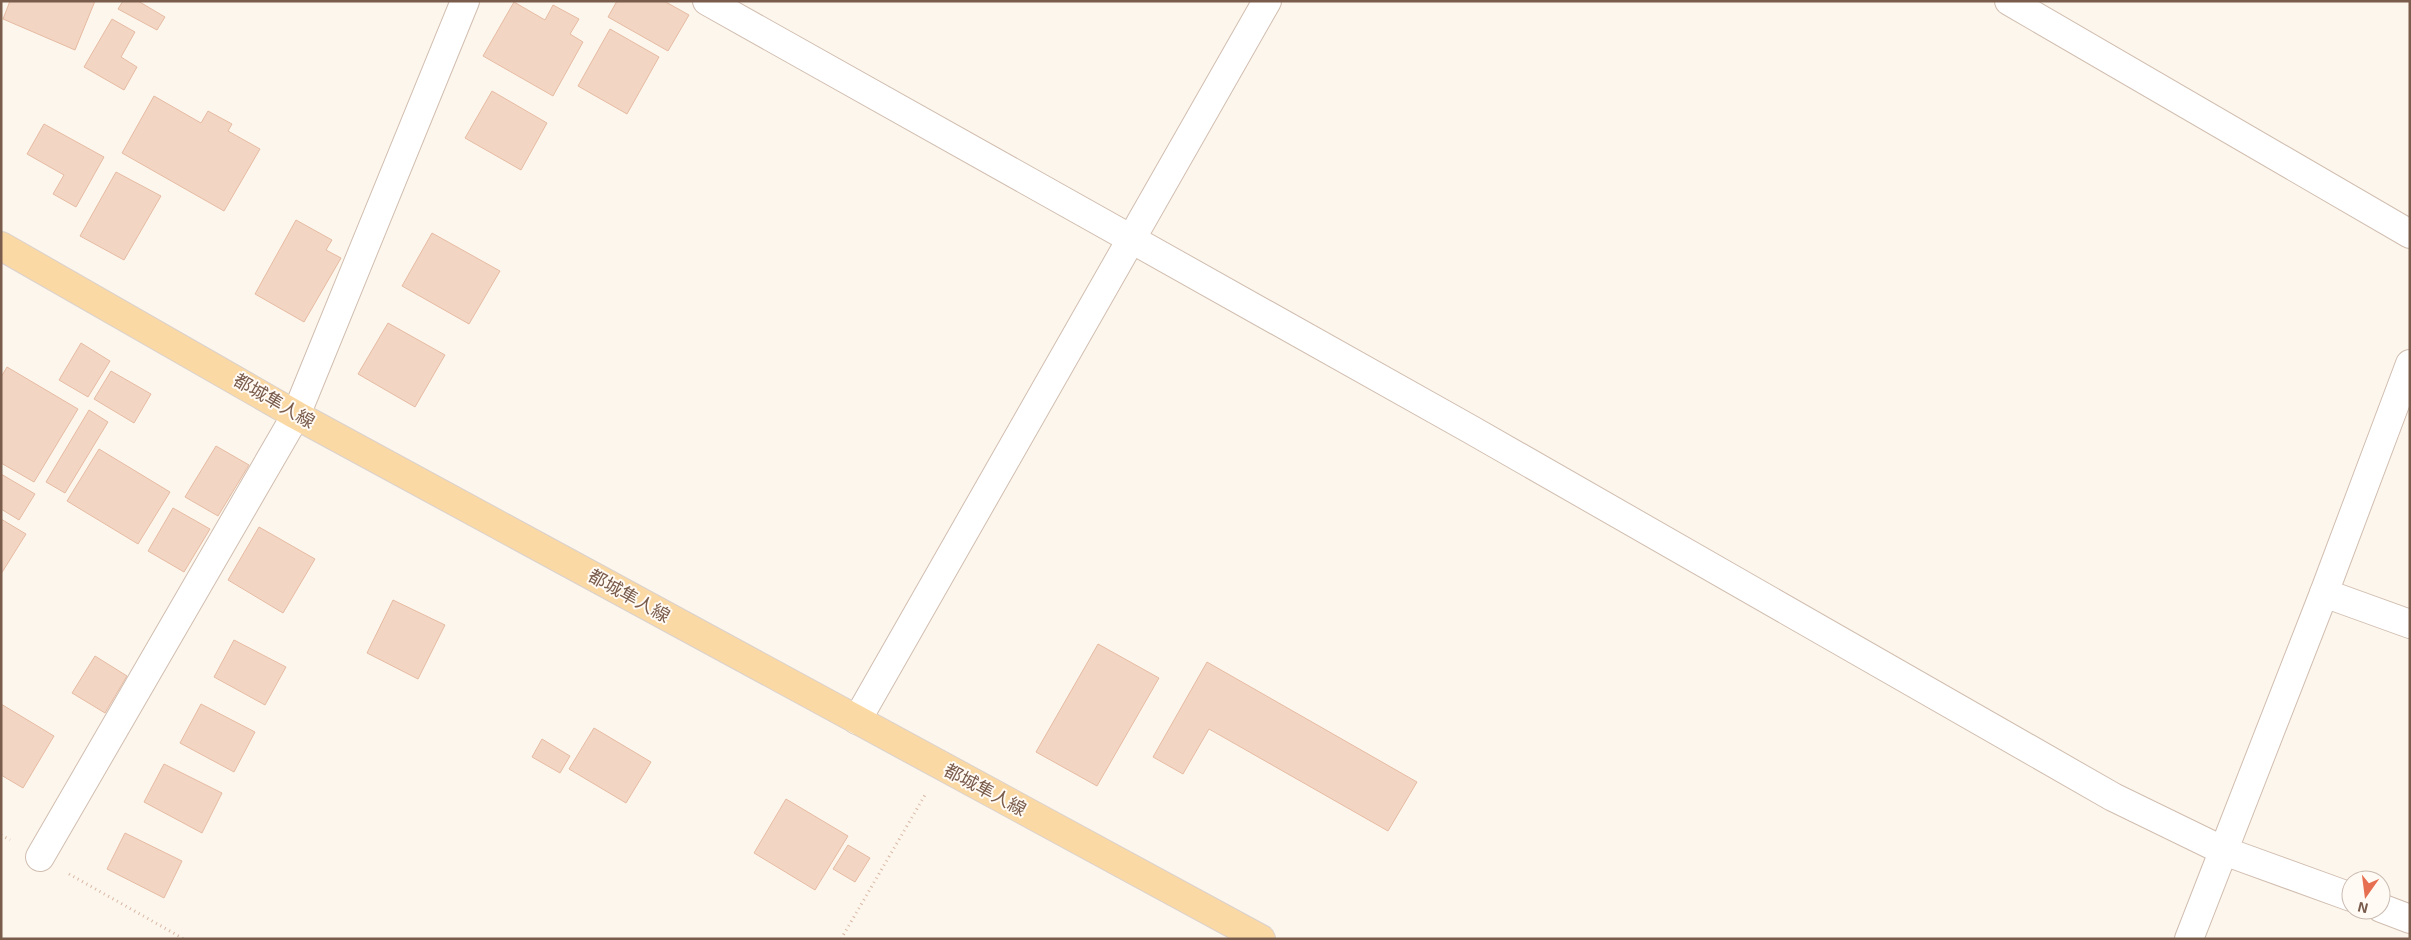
<svg xmlns="http://www.w3.org/2000/svg" width="2411" height="940" viewBox="0 0 2411 940" font-family="'Exo 2','Noto Sans JP',sans-serif">
<rect width="100%" height="100%" fill="#fdf6ec"/>
<!-- building -->
<g fill="#f3d5c3" stroke="#e6bba3">
<polygon points="10,1 95,1 75,50 3,19"/>
<polygon points="123,1 138,1 165,17 157,30 118,9"/>
<polygon points="617,1 664,1 689,15 668,51 608,17"/>
<polygon points="514,2 545,20 553,5 579,19 570,34 583,42 553,96 483,56"/>
<polygon points="112,19 135,32 121,57 137,67 124,90 84,67"/>
<polygon points="610,29 659,57 627,114 578,86"/>
<polygon points="492,91 547,123 521,170 465,138"/>
<polygon points="154,96 201,123 208,111 232,124 228,131 260,149 224,211 122,153"/>
<polygon points="44,124 104,157 76,207 53,194 64,175 27,154"/>
<polygon points="116,172 161,196 124,260 80,236"/>
<polygon points="296,220 332,240 326,250 341,258 304,322 255,294"/>
<polygon points="432,233 500,271 469,324 402,286"/>
<polygon points="388,323 445,355 415,407 358,374"/>
<polygon points="81,343 110,361 88,397 59,380"/>
<polygon points="7,367 78,409 34,482 1,463 1,377"/>
<polygon points="111,371 151,394 134,423 94,399"/>
<polygon points="89,410 108,422 65,493 46,482"/>
<polygon points="216,446 249,465 218,516 185,497"/>
<polygon points="99,449 170,492 138,544 67,501"/>
<polygon points="1,474 35,494 19,520 1,509"/>
<polygon points="173,508 210,529 184,572 148,551"/>
<polygon points="1,519 26,534 1,574"/>
<polygon points="259,527 315,559 283,613 228,580"/>
<polygon points="393,600 445,625 418,679 367,653"/>
<polygon points="234,640 286,667 265,705 214,677"/>
<polygon points="1098,644 1159,678 1097,786 1036,752"/>
<polygon points="95,656 127,676 105,713 72,693"/>
<polygon points="1207,662 1417,782 1388,831 1209,729 1183,774 1153,757"/>
<polygon points="1,704 54,736 23,788 1,775"/>
<polygon points="201,704 255,732 234,772 180,743"/>
<polygon points="594,728 651,762 626,803 569,769"/>
<polygon points="542,739 570,756 560,773 532,757"/>
<polygon points="164,764 222,793 202,833 144,802"/>
<polygon points="786,799 848,836 815,890 754,853"/>
<polygon points="125,833 182,861 164,898 107,869"/>
<polygon points="848,845 870,858 855,882 833,869"/>
</g>
<g fill="none" stroke-linecap="round" stroke-linejoin="round">
<defs>
<g id="minor">
<polyline points="707,1 1470,429 2113,797 2224,851 2351,897"/>
<polyline points="2009,1 2410,234"/>
<polyline points="2324,593 2410,624"/>
<polyline points="857,720 1267,1"/>
<polyline points="40,857 296,415 465,1"/>
<polyline points="2381,908 2410,919"/>
<polyline points="2189,939 2324,593 2410,364"/>
</g>
<polyline id="major" points="1,246 296,415 1261,939"/>
</defs>
<!-- minor casing -->
<use href="#minor" stroke="#d1beb0" stroke-width="30"/>
<!-- major casing -->
<use href="#major" stroke="#dad1cd" stroke-width="30"/>
<!-- path -->
<g stroke="#d9b8a5" stroke-width="3" stroke-dasharray="1 4" stroke-linecap="butt">
<polyline points="1,835 10,840"/>
<polyline points="69,874 184,939"/>
<polyline points="841,939 925,795"/>
</g>
<!-- minor -->
<use href="#minor" stroke="#fff" stroke-width="28"/>
<!-- major -->
<use href="#major" stroke="#fbd9a5" stroke-width="28"/>
</g>
<g text-anchor="middle" stroke-width="4" stroke-linejoin="round" paint-order="stroke">
<!-- street labels -->
<g font-size="18" fill="#7a5c4d" stroke="#fffaf3">
<text transform="translate(274 401) rotate(30)" y="6">都城隼人線</text>
<text transform="translate(629 596) rotate(29)" y="6">都城隼人線</text>
<text transform="translate(985 790) rotate(28)" y="6">都城隼人線</text>
</g>
</g>
<!-- border -->
<rect width="2411" height="940" fill="none" stroke="#7a5c4d" stroke-width="5"/>
<!-- north arrow -->
<g transform="translate(2366 895) rotate(194)"><circle r="24" fill="#fffaf3" stroke="#cabbb1"/>
<path d="M0-4L9 19L0 12L-9 19Z" fill="#e76f51"/>
<text y="-8" font-size="14" font-weight="bold" text-anchor="middle" fill="#7a5c4d">N</text>
</g>
</svg>
